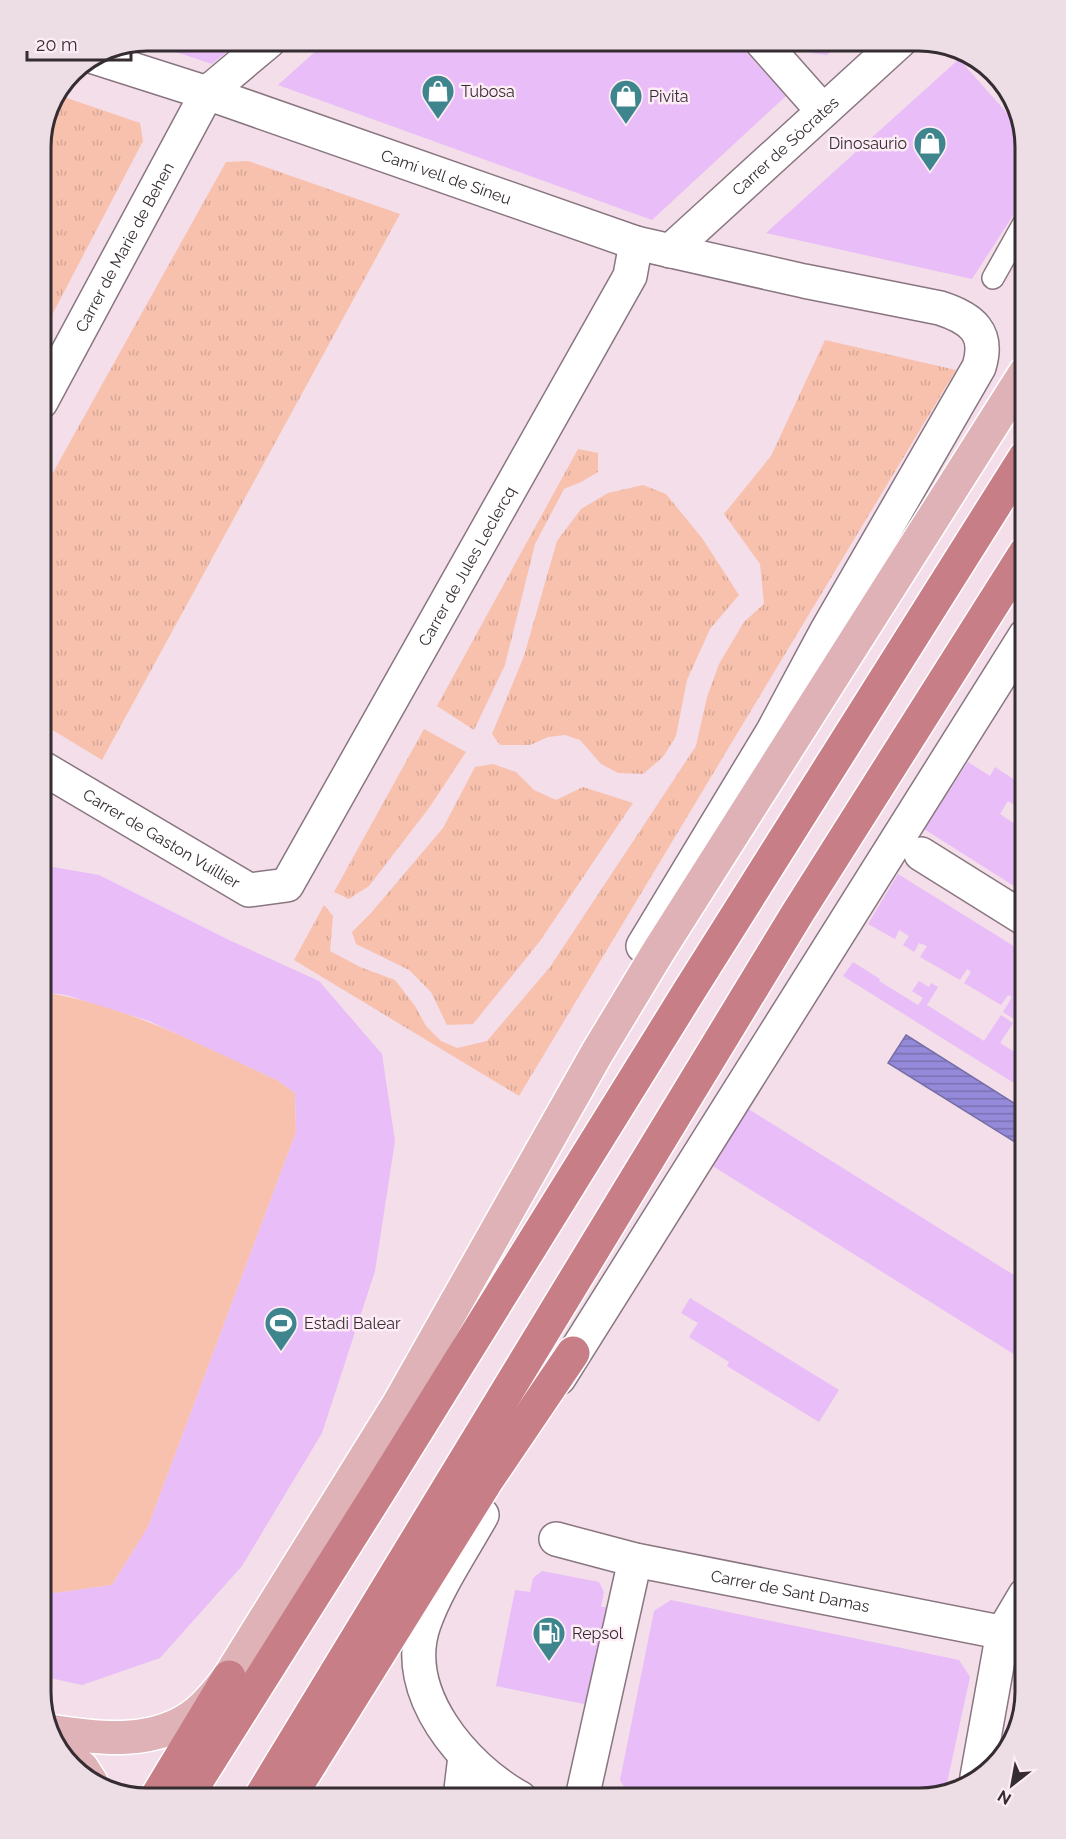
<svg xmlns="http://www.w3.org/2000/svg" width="1066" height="1839" viewBox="0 0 1066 1839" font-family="Raleway,sans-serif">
<defs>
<pattern id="grass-tufts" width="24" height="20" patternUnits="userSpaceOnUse" patternTransform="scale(1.5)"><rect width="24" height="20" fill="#f8c1ad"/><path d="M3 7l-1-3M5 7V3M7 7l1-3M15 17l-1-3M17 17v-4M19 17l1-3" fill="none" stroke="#d5a695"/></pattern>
<pattern id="water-rules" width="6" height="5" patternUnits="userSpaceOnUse" patternTransform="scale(1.5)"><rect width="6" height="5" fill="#948ad9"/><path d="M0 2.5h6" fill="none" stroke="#7a71b1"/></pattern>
</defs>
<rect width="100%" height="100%" fill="#f3dee9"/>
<!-- grass -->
<g fill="url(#grass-tufts)">
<polygon points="61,96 140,123 143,141 41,336 41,141"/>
<polygon points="248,161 400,214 102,760 41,723 41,494 226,162"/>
<polygon points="825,340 956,370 519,1096 294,960 324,905 333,916 330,951 360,967 395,980 415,1006 426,1026 441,1041 457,1048 487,1041 550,967 696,746 707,697 719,664 744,622 764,604 760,564 724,514 771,456"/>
<polygon points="578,449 598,453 598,472 581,482 564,489 535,544 505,665 474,730 437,706"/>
<polygon points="643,485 666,494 702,538 739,595 710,629 687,680 676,736 663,757 643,774 618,773 601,764 580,740 565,735 548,737 530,745 500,745 492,734 524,656 557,541 581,509 608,493"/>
<polygon points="424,729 466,752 429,808 369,886 349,899 334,892"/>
<polygon points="493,764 516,772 534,790 556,800 583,787 633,803 540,941 473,1024 447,1025 431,992 409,970 356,944 352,932 371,913 443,828 475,767"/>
</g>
<!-- pitch -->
<path fill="#f8c1ad" d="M41 992C124 1004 201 1045 277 1080L295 1093 296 1132 148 1527 112 1585 56 1593 41 1590Z"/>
<!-- water -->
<polygon fill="url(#water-rules)" stroke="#786ea7" stroke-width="1.5" points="906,1035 1025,1110 1025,1143 1023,1147 888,1063"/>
<!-- building -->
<g fill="#e8bdf8">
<polygon points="147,40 240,41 212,64 143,41"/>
<polygon points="327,41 736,41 786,96 652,220 278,85"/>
<polygon points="800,41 843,41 827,55 811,53"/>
<polygon points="959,59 1021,129 1026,147 1025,197 972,279 766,233"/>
<polygon points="1025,756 1025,777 1015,771"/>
<polygon points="968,762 990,776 995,767 1022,785 1018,794 1025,799 1025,811 1008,801 1000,814 1025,831 1025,893 924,829"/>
<polygon points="41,865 99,875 229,940 319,981 382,1054 395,1141 375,1271 322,1433 242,1566 160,1658 82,1685 41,1676 41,1590 56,1593 112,1585 148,1527 296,1132 295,1093 277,1080 149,1021 66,995 41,992"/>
<polygon points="898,874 1025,953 1025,1026 1003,1012 1012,997 1008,995 1001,1005 964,983 971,972 967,969 960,980 920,957 927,946 919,943 914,952 903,945 909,936 899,930 895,939 868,924"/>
<polygon points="853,962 880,979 879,981 918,1005 923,998 912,991 919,981 929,987 931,983 938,987 927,1005 984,1041 1001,1015 1013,1023 1000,1043 1023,1057 1025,1054 1025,1090 843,976"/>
<polygon points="747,1108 1025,1282 1025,1361 711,1165"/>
<polygon points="690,1298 839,1390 819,1422 727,1366 729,1362 689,1337 698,1323 681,1313"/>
<polygon points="542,1571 599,1582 604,1592 601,1607 608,1607 589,1705 496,1686 515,1590 530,1592 533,1578"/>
<polygon points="671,1600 959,1660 970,1677 945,1792 919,1798 630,1797 620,1780 654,1611"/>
<polygon points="1025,1671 1025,1692 1012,1736 1010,1736"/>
</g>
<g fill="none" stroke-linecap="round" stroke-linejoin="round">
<defs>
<polyline id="service" points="993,278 1025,221"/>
<g id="minor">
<polyline points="761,41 823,111"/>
<path id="s1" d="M94 57 207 93 636 243 804 281 940 308C971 318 990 332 979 367L826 632 773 731 643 946"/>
<path id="s2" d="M670 251 900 41"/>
<path id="s3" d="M41 402 207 93 269 41"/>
<path id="s4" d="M41 767 249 890 287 885 630 276 636 243"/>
<polyline points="921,854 1025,919"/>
<polyline points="559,1378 1025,636"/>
<path d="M482 1515C463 1549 437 1587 424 1624 400 1693 464 1767 520 1798"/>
<path id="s5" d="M556 1539 635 1560 1025 1637"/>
<polyline points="977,1777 1003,1632 1025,1595"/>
<polyline points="460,1798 465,1756"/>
<polyline points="582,1798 635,1560"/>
</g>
<g id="primary">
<path d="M50 1731C99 1739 157 1746 198 1712 210 1702 220 1689 229 1677L398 1405 597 1053 658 952 1025 373"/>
<polyline points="65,1754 82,1768 91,1782"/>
</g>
<g id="motorway">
<polyline points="156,1798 229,1677"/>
<polyline points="186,1798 383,1485 691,988 1025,457"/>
<polyline points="260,1798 797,914 1025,553"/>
<polyline points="289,1798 487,1480 573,1353"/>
</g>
</defs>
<!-- service casing -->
<use href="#service" stroke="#897680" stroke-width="24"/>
<!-- minor casing -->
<use href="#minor" stroke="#897680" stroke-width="36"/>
<!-- primary casing -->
<use href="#primary" stroke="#fff" stroke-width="36"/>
<!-- motorway casing -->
<use href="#motorway" stroke="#fff" stroke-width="36"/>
<!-- service -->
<use href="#service" stroke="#fff" stroke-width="21"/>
<!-- minor -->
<use href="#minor" stroke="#fff" stroke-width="33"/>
<!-- primary -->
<use href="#primary" stroke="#deb2b7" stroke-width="33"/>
<!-- motorway -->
<use href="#motorway" stroke="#c87e87" stroke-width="33"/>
</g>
<!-- icons -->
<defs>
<symbol id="shop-pin" viewBox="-11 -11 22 30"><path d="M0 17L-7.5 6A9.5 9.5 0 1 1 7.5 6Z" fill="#3e858e" stroke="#fdecf5"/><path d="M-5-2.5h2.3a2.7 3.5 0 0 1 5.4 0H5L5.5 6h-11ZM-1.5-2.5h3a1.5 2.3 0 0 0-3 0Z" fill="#fff"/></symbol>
<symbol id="stadium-pin" viewBox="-11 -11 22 30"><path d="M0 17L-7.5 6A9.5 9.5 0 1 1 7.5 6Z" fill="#3e858e" stroke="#fdecf5"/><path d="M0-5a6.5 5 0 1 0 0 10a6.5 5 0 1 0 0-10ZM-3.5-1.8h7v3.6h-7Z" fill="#fff"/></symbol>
<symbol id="fuel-pin" viewBox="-11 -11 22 30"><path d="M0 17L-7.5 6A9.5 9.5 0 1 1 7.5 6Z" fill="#3e858e" stroke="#fdecf5"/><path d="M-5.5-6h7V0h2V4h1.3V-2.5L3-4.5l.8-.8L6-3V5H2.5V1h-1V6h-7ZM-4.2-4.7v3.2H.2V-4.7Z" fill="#fff"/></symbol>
</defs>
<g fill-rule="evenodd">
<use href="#shop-pin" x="419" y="72" width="38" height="52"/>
<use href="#shop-pin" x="607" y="77" width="38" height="52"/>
<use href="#shop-pin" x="911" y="124" width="38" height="52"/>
<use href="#stadium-pin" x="262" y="1304" width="38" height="52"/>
<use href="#fuel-pin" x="530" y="1614" width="38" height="52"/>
</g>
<g text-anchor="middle" stroke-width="5" stroke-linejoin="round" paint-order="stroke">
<!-- poi labels -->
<g font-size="16" fill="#352d31" stroke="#fdecf5" text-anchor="start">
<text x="461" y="97">Tubosa</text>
<text x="649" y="102">Pivita</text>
<text x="907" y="149" text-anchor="end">Dinosaurio</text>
<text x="304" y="1329">Estadi Balear</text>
<text x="572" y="1639">Repsol</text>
</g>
<!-- street labels -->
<g font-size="16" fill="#352d31" stroke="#fdecf5">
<text dy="6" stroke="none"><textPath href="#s2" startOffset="156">Carrer de Sòcrates</textPath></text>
<text dy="6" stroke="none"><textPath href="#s1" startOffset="372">Camí vell de Sineu</textPath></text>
<text dy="6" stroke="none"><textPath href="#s3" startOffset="176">Carrer de Marie de Behen</textPath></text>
<text dy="6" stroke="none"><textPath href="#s4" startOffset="646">Carrer de Jules Leclercq</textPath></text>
<text dy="6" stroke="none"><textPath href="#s4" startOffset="140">Carrer de Gaston Vuillier</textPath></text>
<text dy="6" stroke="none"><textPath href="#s5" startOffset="240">Carrer de Sant Damas</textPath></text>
</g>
</g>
<!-- crop -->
<path d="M0 0H1066V1839H0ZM147 51H919A96 96 0 0 1 1015 147V1692A96 96 0 0 1 919 1788H147A96 96 0 0 1 51 1692V147A96 96 0 0 1 147 51Z" fill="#eddde5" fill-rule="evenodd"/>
<path fill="none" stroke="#352d31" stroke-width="3" d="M147 51H919A96 96 0 0 1 1015 147V1692A96 96 0 0 1 919 1788H147A96 96 0 0 1 51 1692V147A96 96 0 0 1 147 51Z"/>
<!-- north arrow -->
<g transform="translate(1012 1785) rotate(211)" stroke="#fdecf5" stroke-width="4.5" paint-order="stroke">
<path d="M0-4.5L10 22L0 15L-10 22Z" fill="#352d31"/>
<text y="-9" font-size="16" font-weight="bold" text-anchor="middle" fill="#352d31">N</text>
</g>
<!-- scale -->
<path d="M27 51v9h104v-9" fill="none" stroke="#352d31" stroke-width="3"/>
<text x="36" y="51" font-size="18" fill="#352d31" stroke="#fdecf5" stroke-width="4.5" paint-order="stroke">20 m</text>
</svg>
